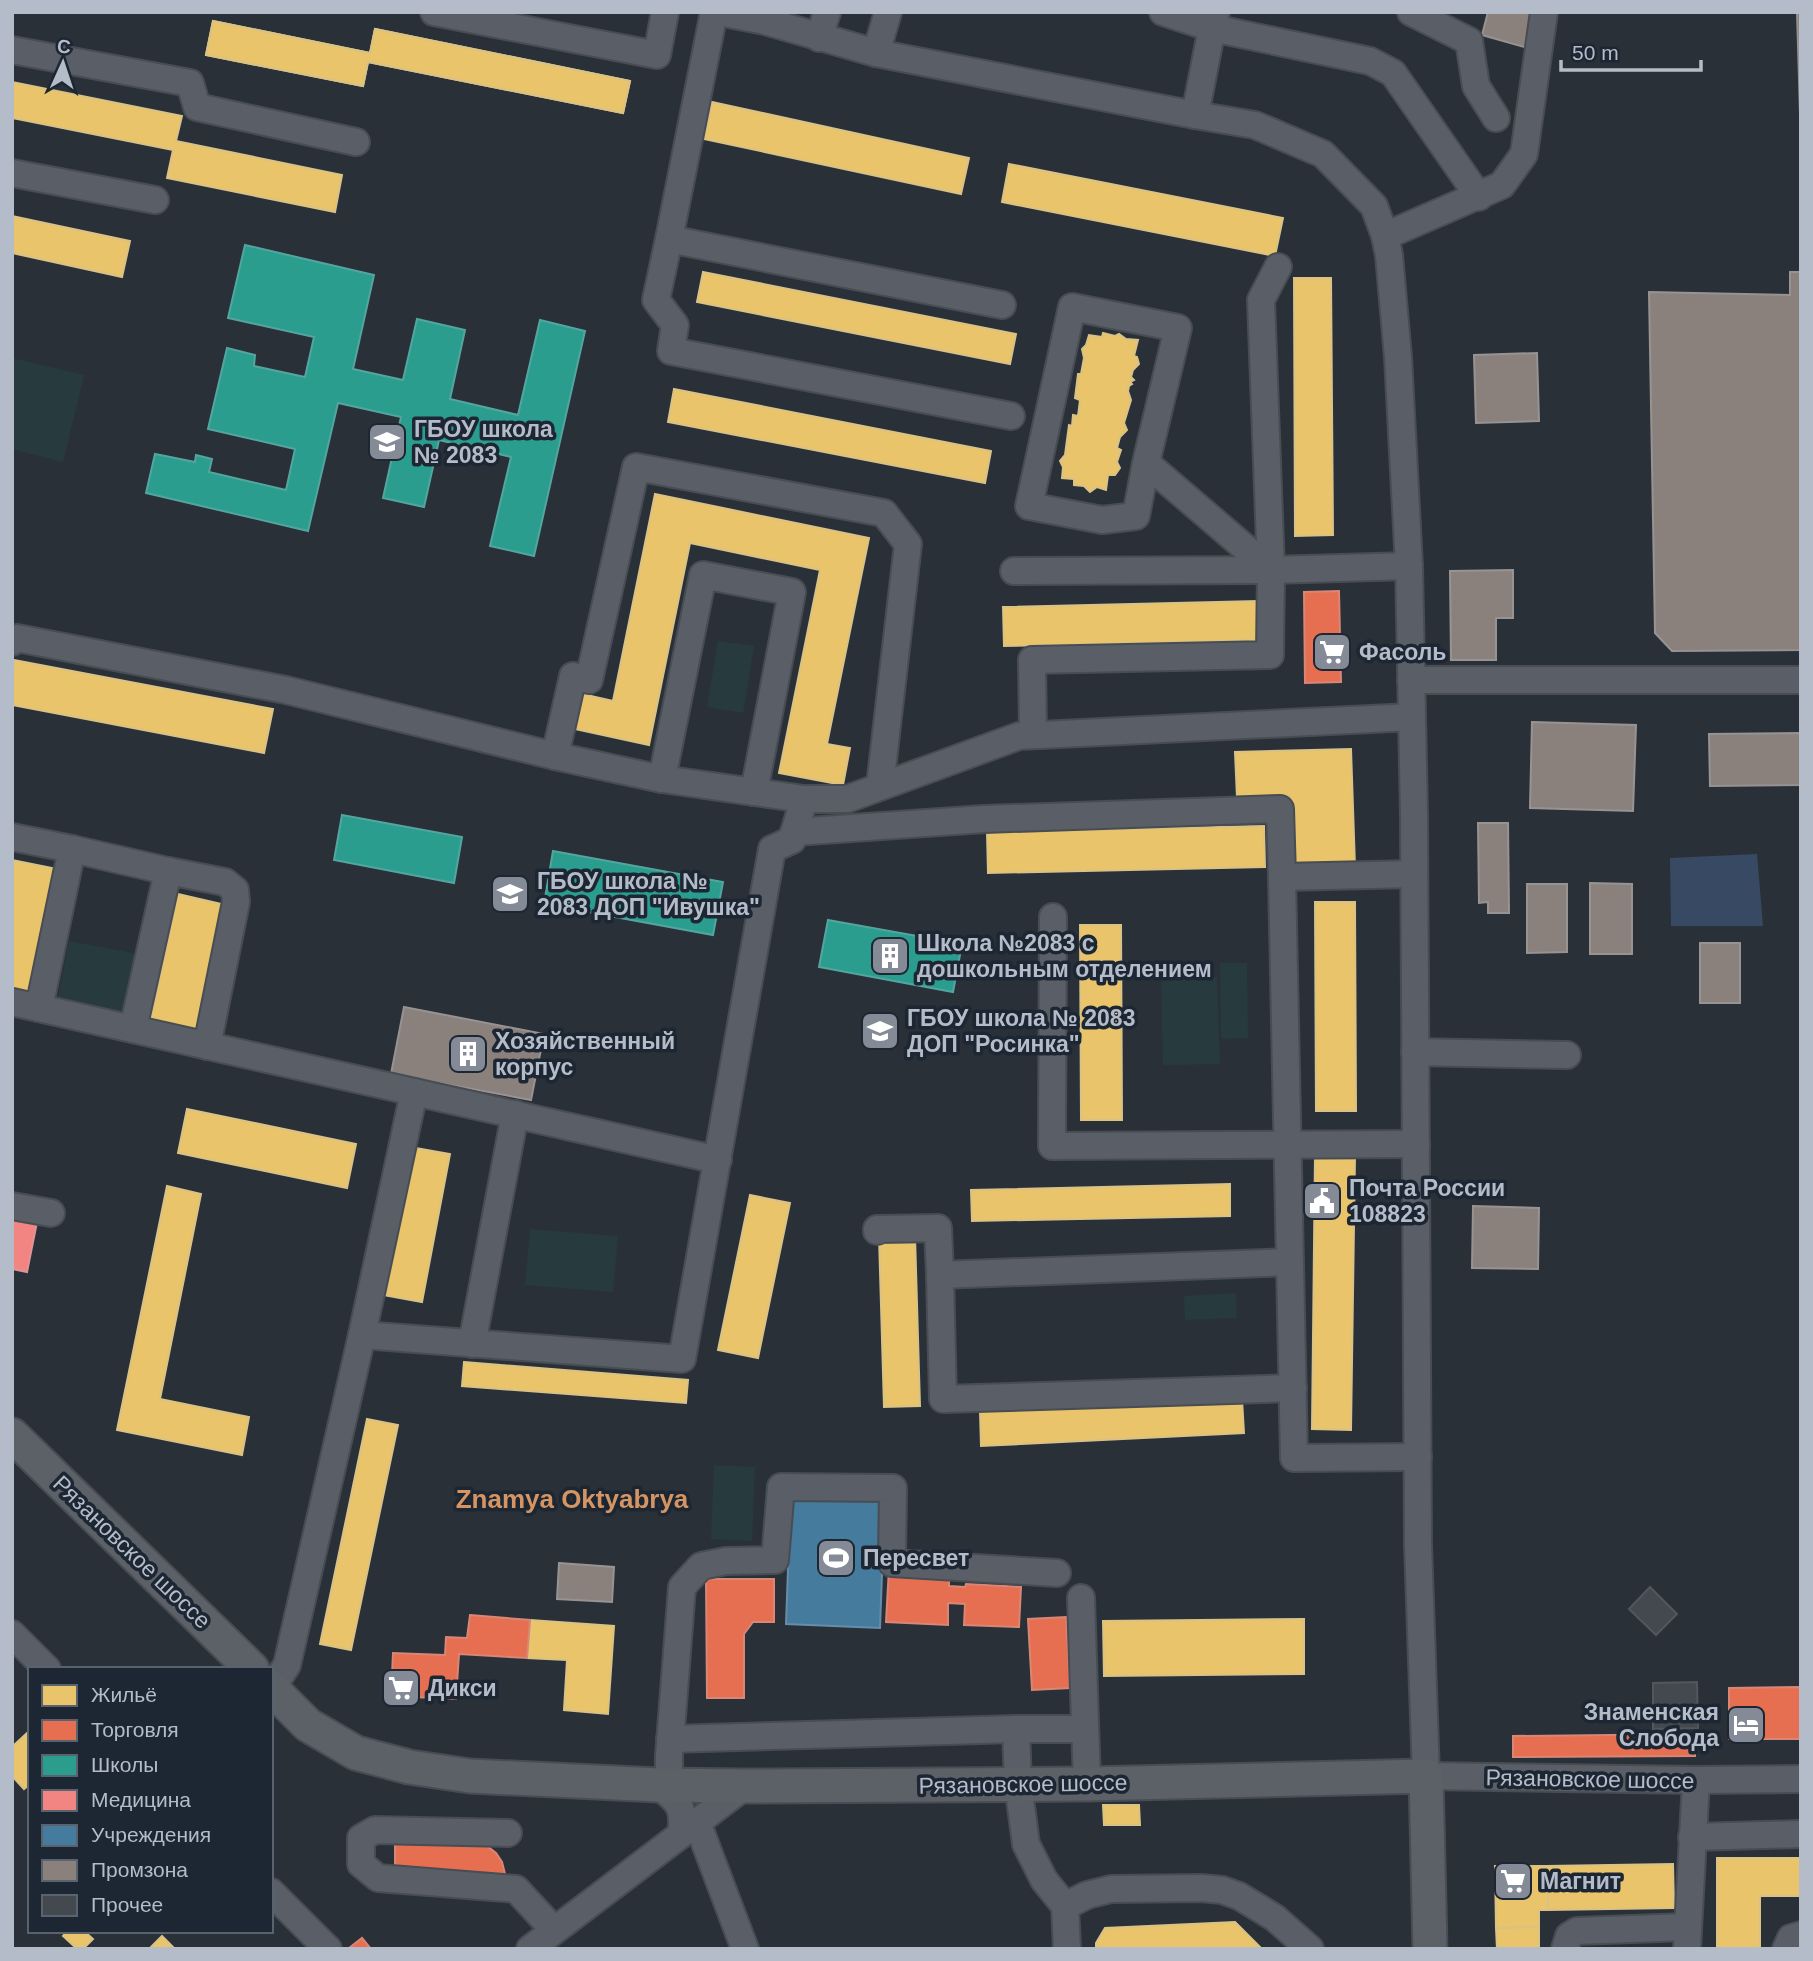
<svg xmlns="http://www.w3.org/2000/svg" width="1813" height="1961" viewBox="0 0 1813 1961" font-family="Helvetica,sans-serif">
<rect width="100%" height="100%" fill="#2a3038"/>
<!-- green -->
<g fill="#273a3e">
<polygon points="12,358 84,375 63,462 12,449"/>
<polygon points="718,641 754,646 743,713 707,707"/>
<polygon points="69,941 138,954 125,1021 56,1008"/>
<polygon points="1220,963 1247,963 1248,1038 1221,1039"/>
<polygon points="1217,977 1220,1064 1163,1065 1161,979"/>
<polygon points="530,1229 618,1236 613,1292 525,1285"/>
<polygon points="1236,1293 1237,1318 1185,1320 1184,1296"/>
<polygon points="714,1465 755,1467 752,1541 711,1539"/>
</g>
<!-- water -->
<polygon fill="#384963" points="1757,854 1763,926 1671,926 1670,858"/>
<!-- homes -->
<g fill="#e9c46a" stroke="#d9c286" stroke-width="2">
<polygon points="213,21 370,53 375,29 630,81 623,113 368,62 363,86 206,55"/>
<polygon points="213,21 370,53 375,29 630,81 623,113 368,62 363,86 206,55"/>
<polygon points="12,82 182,116 176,141 342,175 335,212 167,178 173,150 12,118"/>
<polygon points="712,102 969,158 961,194 704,139"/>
<polygon points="1009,164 1283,218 1275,256 1002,202"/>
<polygon points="12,216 130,241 122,277 12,253"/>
<polygon points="703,272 1016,334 1010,364 697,302"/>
<polygon points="1294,278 1331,278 1333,535 1295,536"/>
<polygon points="1103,333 1115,336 1119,334 1126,339 1138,340 1134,356 1137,357 1139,364 1133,370 1131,377 1134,380 1130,382 1132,384 1129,386 1128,391 1131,400 1124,423 1127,430 1120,437 1117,448 1121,450 1117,462 1120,468 1115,475 1108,475 1106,490 1097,487 1090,492 1084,486 1074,485 1074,479 1062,478 1063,467 1060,461 1065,455 1069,425 1072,426 1073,415 1078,416 1080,400 1075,398 1078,374 1081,374 1084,358 1082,349 1086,345 1089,335 1102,337"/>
<polygon points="674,389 991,451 985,483 668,422"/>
<polygon points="655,494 869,538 827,744 850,748 843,785 779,773 820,570 690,543 649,745 575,729 582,694 613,701"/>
<polygon points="1258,601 1259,640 1004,646 1003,607"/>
<polygon points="14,660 273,709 264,753 12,705"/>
<polygon points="1351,749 1355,867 1292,869 1290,796 1237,798 1235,752"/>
<polygon points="1264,826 1265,867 988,873 987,832"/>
<polygon points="12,860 62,870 34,1002 12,997"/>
<polygon points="178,894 230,906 202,1038 149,1027"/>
<polygon points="1315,902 1355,902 1356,1111 1316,1111"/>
<polygon points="1080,925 1121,925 1122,1120 1081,1120"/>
<polygon points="187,1109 356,1144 347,1188 178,1153"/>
<polygon points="410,1147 450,1154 422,1302 383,1295"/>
<polygon points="1315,1156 1355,1156 1351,1430 1312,1429"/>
<polygon points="1230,1184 1230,1216 972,1221 971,1190"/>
<polygon points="167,1186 201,1194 160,1399 249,1417 242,1455 117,1430"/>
<polygon points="750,1195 790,1203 758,1358 718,1350"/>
<polygon points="915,1236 920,1406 884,1407 879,1237"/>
<polygon points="464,1362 688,1380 686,1403 462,1386"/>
<polygon points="1242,1399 1244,1433 981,1446 980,1411"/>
<polygon points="367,1419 398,1425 351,1650 320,1644"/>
<polygon points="1304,1619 1304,1674 1104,1676 1103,1621"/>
<polygon points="530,1620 614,1626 608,1714 564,1710 567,1660 527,1658"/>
<polygon points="27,1733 30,1735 30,1784 24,1789 12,1776 12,1747"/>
<polygon points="1103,1805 1139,1805 1140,1825 1104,1825"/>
<polygon points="1717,1858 1801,1858 1801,1896 1760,1896 1760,1949 1717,1949"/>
<polygon points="1673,1864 1674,1908 1548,1910 1547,1866"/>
<polygon points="1495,1866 1547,1866 1548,1910 1539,1910 1539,1927 1496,1928"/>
<polygon points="1235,1922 1262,1949 1096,1949 1096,1943 1105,1928"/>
<polygon points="1539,1927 1539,1949 1497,1949 1496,1928"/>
<polygon points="67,1931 84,1931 93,1939 83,1949 77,1949 63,1936"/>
<polygon points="162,1936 175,1949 149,1949"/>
</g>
<!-- shops -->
<g fill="#e76f51" stroke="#d88675" stroke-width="2">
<polygon points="1339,591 1341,682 1305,683 1304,592"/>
<polygon points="889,1568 949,1571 949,1586 965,1587 966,1584 1021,1587 1019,1627 964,1625 965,1604 948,1603 948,1625 886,1622"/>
<polygon points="706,1579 774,1579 774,1622 753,1622 744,1634 744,1698 707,1698"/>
<polygon points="470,1615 530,1620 527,1658 459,1654 456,1699 391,1696 393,1653 445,1655 446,1637 467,1638"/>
<polygon points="1066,1617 1070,1688 1032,1690 1028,1619"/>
<polygon points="1801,1687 1801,1739 1729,1739 1729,1688"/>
<polygon points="1695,1734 1695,1756 1513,1757 1513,1736"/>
<polygon points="395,1844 487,1846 496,1853 502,1862 505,1874 395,1871"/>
<polygon points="362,1938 371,1949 350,1949 349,1948"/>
</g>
<!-- schools -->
<g fill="#2a9d8f" stroke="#53a6a0" stroke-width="2">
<polygon points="245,245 374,275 353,369 403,380 417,319 465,330 450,399 518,415 540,320 585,331 534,556 490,546 511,457 439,440 424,507 383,498 401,417 338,403 308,531 146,493 155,454 195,462 196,455 212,459 209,472 286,490 295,449 208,429 227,348 255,355 254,366 305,377 314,337 228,318"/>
<polygon points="342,815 462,837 454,883 334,860"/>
<polygon points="553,851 723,882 713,935 544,904"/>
<polygon points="828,920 962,944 953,992 819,967"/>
</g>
<!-- health -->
<polygon fill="#f28482" stroke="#df9597" stroke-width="2" points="12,1217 37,1222 27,1272 12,1269"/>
<!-- public -->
<polygon fill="#457b9d" stroke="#668eaa" stroke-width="2" points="791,1488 885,1492 880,1628 786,1624"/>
<!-- industry -->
<g fill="#8a817c" stroke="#979393" stroke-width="2">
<polygon points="1488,12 1538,12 1528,48 1482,35"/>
<polygon points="1797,12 1801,12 1801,148"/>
<polygon points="1790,272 1801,272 1801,650 1672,651 1655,633 1649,292 1790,295"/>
<polygon points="1537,353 1539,421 1476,423 1474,355"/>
<polygon points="1513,570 1513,618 1496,618 1496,660 1451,660 1450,571"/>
<polygon points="1532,722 1636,725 1633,811 1530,808"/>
<polygon points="1801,733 1801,785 1710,786 1709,734"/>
<polygon points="1478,823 1508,823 1509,913 1488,913 1488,902 1479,903"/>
<polygon points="1590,883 1632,884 1632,954 1590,954"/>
<polygon points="1527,884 1567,884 1567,952 1527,953"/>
<rect x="1700" y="943" width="40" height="60"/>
<polygon points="404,1007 544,1034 531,1100 391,1074"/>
<polygon points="1473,1206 1539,1208 1538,1269 1472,1268"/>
<polygon points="559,1563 614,1567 612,1602 557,1599"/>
</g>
<!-- building -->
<g fill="#444950" stroke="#52575f" stroke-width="2">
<polygon points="1650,1587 1677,1614 1656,1635 1629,1609"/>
<polygon points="1697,1682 1698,1728 1653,1729 1653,1683"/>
</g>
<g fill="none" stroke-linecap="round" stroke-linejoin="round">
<defs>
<g id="minor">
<polyline points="434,12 657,55 665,12"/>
<polyline points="714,12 669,239 1002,305"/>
<polyline points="719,12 765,21 876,53 1195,115 1255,125 1323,154 1374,206 1385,236 1389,255 1398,357 1409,566 1414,815 1418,1544 1426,1776 1696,1780 1801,1779"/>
<polyline points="1163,12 1212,28 1216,12"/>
<polyline points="1411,12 1469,41 1476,86 1496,118"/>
<polyline points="819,38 827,12"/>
<polyline points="12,50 190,83 197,107 356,142"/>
<polyline points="876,53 888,12"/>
<polyline points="1195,115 1212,28 1370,61 1393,73 1479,197"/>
<polyline points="12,173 155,200"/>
<polyline points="1385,236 1502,185 1524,154 1544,12"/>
<polyline points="669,239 656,300 675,325 671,351 1011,416"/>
<polyline points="1271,570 1261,300 1278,267"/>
<polyline points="1014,571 1271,570 1409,566"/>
<polyline points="12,642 17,638 286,690 555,756 662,779 804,799 847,799 1019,736 1412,717"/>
<polyline points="1411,680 1801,680"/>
<polyline points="1033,735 1032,660 1270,655 1271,570 1146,463 1178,328 1072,307 1029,506 1102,520 1136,516 1146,463"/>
<polyline points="555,756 573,676 589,680 636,467 884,513 908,544 880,786"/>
<polyline points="662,779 703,575 792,592 754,792"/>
<polyline points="794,832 984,819 1280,809 1282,877"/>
<polyline points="12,837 72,849 39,1008"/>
<polyline points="72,849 168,871"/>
<polyline points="1414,874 1282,877 1294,1458 1418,1457"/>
<polyline points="1053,917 1052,1146 1416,1144"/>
<polyline points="12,1002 718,1160"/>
<polyline points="133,1029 168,871 225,882 235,890 236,902 207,1046"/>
<polyline points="1415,1052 1567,1055"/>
<polyline points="12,1206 51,1213"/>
<polyline points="877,1231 877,1229 938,1228 940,1275"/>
<polyline points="1290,1262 940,1275 943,1399 1293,1388"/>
<polyline points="362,1335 414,1092"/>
<polyline points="472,1344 515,1114"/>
<polyline points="1081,1598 1087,1784"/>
<polyline points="12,1634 47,1669"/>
<polyline points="272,1688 287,1665 362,1335 682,1359 772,849 792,840 804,799"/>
<polyline points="1016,1729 1018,1784 1026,1844 1044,1880 1065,1906 1067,1949"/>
<polyline points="670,1739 1016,1729 1085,1729"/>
<polyline points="669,1784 669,1756 682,1587 701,1566 726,1561 775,1560 781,1487 893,1488 892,1563 1057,1573"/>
<path d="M658 1785C679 1802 685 1807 681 1834"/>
<polyline points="697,1822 745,1949"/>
<polyline points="508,1833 375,1830 361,1838 361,1864 378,1878 516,1889 554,1930"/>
<polyline points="1692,1837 1801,1834"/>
<polyline points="271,1892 328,1949"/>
<polyline points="1065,1906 1087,1895 1111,1889 1201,1888 1222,1890 1239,1896 1275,1918 1310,1949"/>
<polyline points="530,1949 745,1786"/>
<polyline points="1565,1949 1569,1936 1577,1931 1687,1927"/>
<polyline points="1687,1949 1696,1780"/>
<polyline points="1786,1949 1791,1938 1801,1935"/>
</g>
<g id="major">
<polyline points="12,1435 252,1669"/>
<polyline points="271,1688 308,1725 356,1753 409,1767 470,1776 658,1785 745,1786 1087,1784 1426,1776 1430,1949"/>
</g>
</defs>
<!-- minor casing -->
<use href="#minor" stroke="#484c53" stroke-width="30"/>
<!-- major casing -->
<use href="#major" stroke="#484c55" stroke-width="37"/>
<!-- minor -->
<use href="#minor" stroke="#5a5e66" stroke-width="26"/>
<!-- major -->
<use href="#major" stroke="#5c6168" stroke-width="33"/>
</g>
<!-- icons -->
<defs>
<symbol id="school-square" viewBox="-11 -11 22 22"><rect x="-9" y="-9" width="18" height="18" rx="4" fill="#848b96" stroke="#1d2633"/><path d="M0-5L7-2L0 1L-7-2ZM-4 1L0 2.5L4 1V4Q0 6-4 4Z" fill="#fff"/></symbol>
<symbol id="supermarket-square" viewBox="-11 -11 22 22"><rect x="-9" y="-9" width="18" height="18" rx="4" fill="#848b96" stroke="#1d2633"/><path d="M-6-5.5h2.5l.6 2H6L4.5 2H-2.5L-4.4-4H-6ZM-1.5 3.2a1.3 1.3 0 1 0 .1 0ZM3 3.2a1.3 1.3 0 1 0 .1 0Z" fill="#fff"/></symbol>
<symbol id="building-square" viewBox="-11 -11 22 22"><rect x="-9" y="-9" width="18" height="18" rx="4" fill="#848b96" stroke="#1d2633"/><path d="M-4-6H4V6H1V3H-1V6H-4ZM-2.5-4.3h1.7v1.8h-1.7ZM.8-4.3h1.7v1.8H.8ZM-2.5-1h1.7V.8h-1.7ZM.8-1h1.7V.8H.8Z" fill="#fff"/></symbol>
<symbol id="civic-square" viewBox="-11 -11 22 22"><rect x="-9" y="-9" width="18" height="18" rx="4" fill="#848b96" stroke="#1d2633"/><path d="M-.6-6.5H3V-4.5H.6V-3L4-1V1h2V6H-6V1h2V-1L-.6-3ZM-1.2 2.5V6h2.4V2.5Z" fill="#fff"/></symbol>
<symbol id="stadium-square" viewBox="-11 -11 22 22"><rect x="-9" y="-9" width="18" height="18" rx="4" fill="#848b96" stroke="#1d2633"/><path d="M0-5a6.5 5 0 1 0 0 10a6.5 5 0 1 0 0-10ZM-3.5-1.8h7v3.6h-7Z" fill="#fff"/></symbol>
<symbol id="hotel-square" viewBox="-11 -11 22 22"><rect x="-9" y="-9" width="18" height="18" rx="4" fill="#848b96" stroke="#1d2633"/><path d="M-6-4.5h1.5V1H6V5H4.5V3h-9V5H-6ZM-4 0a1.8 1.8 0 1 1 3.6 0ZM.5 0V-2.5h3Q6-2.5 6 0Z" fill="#fff"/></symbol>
</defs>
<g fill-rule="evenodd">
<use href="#school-square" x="365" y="420" width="44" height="44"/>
<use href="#supermarket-square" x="1310" y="630" width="44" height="44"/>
<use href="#school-square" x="488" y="872" width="44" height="44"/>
<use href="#building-square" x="868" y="934" width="44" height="44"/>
<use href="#school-square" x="858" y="1009" width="44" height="44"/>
<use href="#building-square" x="446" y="1032" width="44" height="44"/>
<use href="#civic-square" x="1300" y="1179" width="44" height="44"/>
<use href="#stadium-square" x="814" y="1536" width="44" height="44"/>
<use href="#supermarket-square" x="379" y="1666" width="44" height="44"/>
<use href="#hotel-square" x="1724" y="1703" width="44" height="44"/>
<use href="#supermarket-square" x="1491" y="1859" width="44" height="44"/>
</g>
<g text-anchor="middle" stroke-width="7" stroke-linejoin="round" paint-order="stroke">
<!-- poi labels -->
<g font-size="23" font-weight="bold" fill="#b4bcc9" stroke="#1d2633" text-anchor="start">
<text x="414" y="437">ГБОУ школа<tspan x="414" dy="26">№ 2083</tspan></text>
<text x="1359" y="660">Фасоль</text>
<text x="537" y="889">ГБОУ школа №<tspan x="537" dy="26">2083 ДОП "Ивушка"</tspan></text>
<text x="917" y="951">Школа №2083 с<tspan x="917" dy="26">дошкольным отделением</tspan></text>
<text x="907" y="1026">ГБОУ школа № 2083<tspan x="907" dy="26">ДОП "Росинка"</tspan></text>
<text x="495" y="1049">Хозяйственный<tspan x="495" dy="26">корпус</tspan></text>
<text x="1349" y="1196">Почта России<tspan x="1349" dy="26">108823</tspan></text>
<text x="863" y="1566">Пересвет</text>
<text x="428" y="1696">Дикси</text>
<text x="1719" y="1720" text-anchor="end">Знаменская<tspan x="1719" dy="26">Слобода</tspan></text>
<text x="1540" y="1889">Магнит</text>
</g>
<!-- street labels -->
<g font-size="23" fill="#b4bcc9" stroke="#1d2633">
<text transform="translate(132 1552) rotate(44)" y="8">Рязановское шоссе</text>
<text transform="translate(1590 1779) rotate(1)" y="8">Рязановское шоссе</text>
<text transform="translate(1023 1784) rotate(-1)" y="8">Рязановское шоссе</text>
</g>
<!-- quarter labels -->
<g font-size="26" font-weight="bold" fill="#d59563" stroke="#1d2633">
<text x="572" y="1508">Znamya Oktyabrya</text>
</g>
</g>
<!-- border -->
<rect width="1813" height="1961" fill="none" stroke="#b4bcc9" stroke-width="28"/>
<!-- legend -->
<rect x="28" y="1667" width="245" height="266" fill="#1d2633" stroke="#59626f" stroke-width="2"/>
<rect x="42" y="1685" width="35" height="21" fill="#e9c46a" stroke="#59626f" stroke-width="2"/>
<text x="91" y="1702" font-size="21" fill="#b4bcc9">Жильё</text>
<rect x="42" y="1720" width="35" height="21" fill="#e76f51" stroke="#59626f" stroke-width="2"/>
<text x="91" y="1737" font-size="21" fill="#b4bcc9">Торговля</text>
<rect x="42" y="1755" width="35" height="21" fill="#2a9d8f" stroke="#59626f" stroke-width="2"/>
<text x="91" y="1772" font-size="21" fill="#b4bcc9">Школы</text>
<rect x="42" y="1790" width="35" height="21" fill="#f28482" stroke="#59626f" stroke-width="2"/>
<text x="91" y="1807" font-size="21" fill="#b4bcc9">Медицина</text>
<rect x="42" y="1825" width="35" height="21" fill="#457b9d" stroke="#59626f" stroke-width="2"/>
<text x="91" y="1842" font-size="21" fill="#b4bcc9">Учреждения</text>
<rect x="42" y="1860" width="35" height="21" fill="#8a817c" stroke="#59626f" stroke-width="2"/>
<text x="91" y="1877" font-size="21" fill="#b4bcc9">Промзона</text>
<rect x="42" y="1895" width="35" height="21" fill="#444950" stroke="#59626f" stroke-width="2"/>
<text x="91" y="1912" font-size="21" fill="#b4bcc9">Прочее</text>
<!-- north arrow -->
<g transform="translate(63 63) rotate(3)" stroke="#1d2633" stroke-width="5" paint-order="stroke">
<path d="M0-5L12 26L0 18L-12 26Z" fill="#b4bcc9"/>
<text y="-10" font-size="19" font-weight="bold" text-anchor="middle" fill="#b4bcc9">С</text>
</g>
<!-- scale -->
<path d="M1561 60v10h140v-10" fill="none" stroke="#b4bcc9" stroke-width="3.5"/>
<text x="1572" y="60" font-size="21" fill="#b4bcc9" stroke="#1d2633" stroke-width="5" paint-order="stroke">50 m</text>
</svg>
